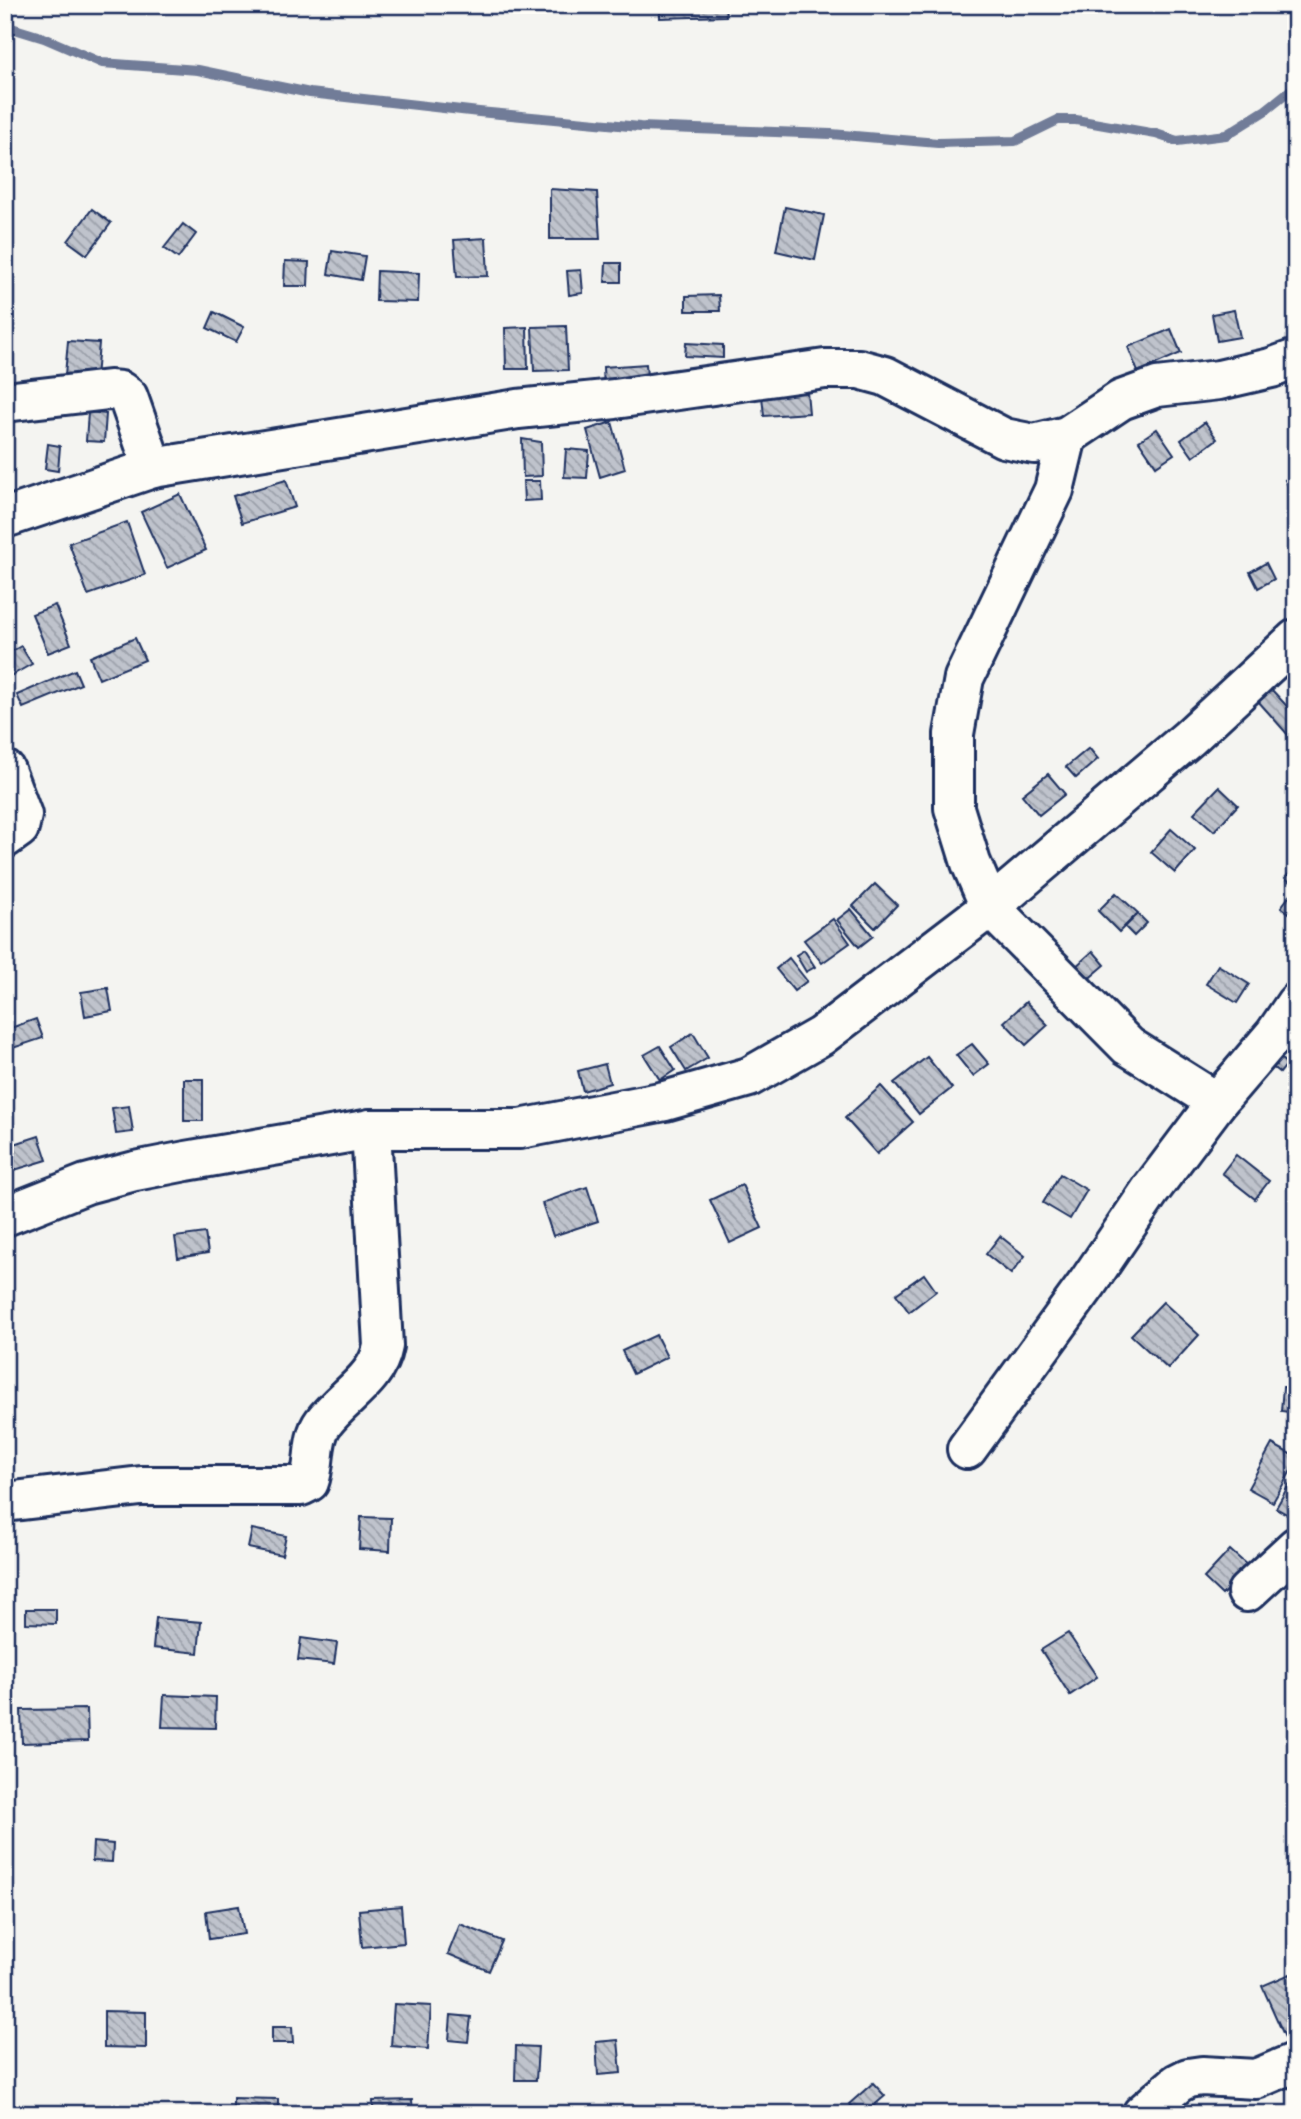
<svg xmlns="http://www.w3.org/2000/svg" width="1301" height="2119" viewBox="0 0 1301 2119" font-family="Sriracha,sans-serif">
<defs>
<pattern id="building-back-hatch" width="6" height="6" patternUnits="userSpaceOnUse" patternTransform="scale(1.75)"><rect width="6" height="6" fill="#bfc3cc"/><path d="M-1 5l2 2M0 0l6 6M5-1l2 2" fill="none" stroke="#9a9fa9"/></pattern>
</defs>
<rect width="100%" height="100%" fill="#f4f4f1"/>
<filter id="ink" filterUnits="userSpaceOnUse"><feTurbulence type="fractalNoise" baseFrequency=".0143" numOctaves="2"/><feDisplacementMap in="SourceGraphic" scale="14" xChannelSelector="R" yChannelSelector="G"/><feConvolveMatrix kernelMatrix="1 2 1 2 8 2 1 2 1" color-interpolation-filters="sRGB"/></filter>
<g filter="url(#ink)">
<g fill="none" stroke-linecap="round" stroke-linejoin="round">
<!-- stream -->
<polyline stroke="#717c98" stroke-width="10" points="5,26 44,38 102,63 198,70 310,93 479,112 640,127 831,134 938,143 1015,141 1058,120 1076,120 1156,134 1177,141 1226,135 1266,110 1296,86"/>
</g>
<!-- building -->
<g fill="url(#building-back-hatch)" stroke="#1b2f5e" stroke-width="2">
<polygon points="660,5 725,5 726,16 660,18"/>
<polygon points="550,189 597,192 600,239 550,239"/>
<polygon points="785,207 824,215 815,260 776,251"/>
<polygon points="92,209 111,223 87,255 68,241"/>
<polygon points="183,224 196,234 178,258 164,248"/>
<polygon points="486,238 488,276 457,277 454,240"/>
<polygon points="332,251 365,256 361,280 328,274"/>
<polygon points="285,261 309,262 308,286 284,286"/>
<polygon points="606,263 621,263 621,282 605,282"/>
<polygon points="581,270 583,293 569,295 567,271"/>
<polygon points="377,271 419,273 418,302 376,301"/>
<polygon points="719,295 720,311 686,311 686,296"/>
<polygon points="1234,310 1240,337 1217,341 1212,314"/>
<polygon points="214,312 244,327 236,342 207,328"/>
<polygon points="566,326 568,370 534,371 532,327"/>
<polygon points="527,327 528,369 506,369 505,328"/>
<polygon points="1171,329 1181,353 1138,372 1128,347"/>
<polygon points="68,341 99,343 96,378 65,375"/>
<polygon points="686,343 723,345 723,358 685,356"/>
<polygon points="646,364 648,389 604,392 603,367"/>
<polygon points="807,392 809,413 764,416 762,396"/>
<polygon points="88,412 106,414 104,442 86,441"/>
<polygon points="612,422 625,469 600,477 587,430"/>
<polygon points="1205,422 1217,439 1193,457 1181,440"/>
<polygon points="1157,429 1174,454 1156,466 1139,441"/>
<polygon points="522,439 541,442 542,476 523,477"/>
<polygon points="48,444 60,446 58,471 45,469"/>
<polygon points="566,449 589,451 587,478 564,477"/>
<polygon points="1296,474 1296,496 1294,497 1285,480"/>
<polygon points="286,480 295,507 242,523 233,496"/>
<polygon points="523,481 540,481 541,500 524,501"/>
<polygon points="180,494 206,550 167,568 141,512"/>
<polygon points="127,522 145,575 88,595 69,543"/>
<polygon points="1266,563 1274,579 1258,588 1250,572"/>
<polygon points="55,605 71,644 48,653 32,614"/>
<polygon points="135,638 145,660 99,679 90,657"/>
<polygon points="21,646 32,664 5,679 5,655"/>
<polygon points="75,670 81,684 23,708 17,695"/>
<polygon points="1271,689 1296,716 1296,730 1289,736 1258,701"/>
<polygon points="1089,748 1098,759 1076,778 1066,767"/>
<polygon points="1048,774 1065,794 1039,815 1022,795"/>
<polygon points="1219,787 1238,805 1214,831 1194,813"/>
<polygon points="1171,829 1195,850 1175,873 1151,852"/>
<polygon points="1296,866 1296,887 1285,878"/>
<polygon points="875,884 897,905 875,928 853,906"/>
<polygon points="1294,890 1296,892 1296,918 1281,907"/>
<polygon points="1116,893 1138,913 1119,932 1098,911"/>
<polygon points="851,909 873,936 859,947 837,920"/>
<polygon points="1138,914 1147,923 1134,936 1125,927"/>
<polygon points="833,919 850,943 822,963 804,940"/>
<polygon points="804,950 815,967 806,972 796,955"/>
<polygon points="1093,951 1105,965 1086,981 1075,967"/>
<polygon points="789,958 807,981 794,991 776,969"/>
<polygon points="1218,965 1249,984 1237,1003 1206,984"/>
<polygon points="108,988 112,1011 85,1016 81,992"/>
<polygon points="1026,1002 1048,1025 1026,1045 1004,1022"/>
<polygon points="36,1019 43,1038 7,1050 5,1030"/>
<polygon points="693,1033 708,1058 686,1071 671,1047"/>
<polygon points="972,1044 989,1064 973,1076 956,1055"/>
<polygon points="660,1046 675,1070 660,1080 644,1055"/>
<polygon points="1273,1052 1287,1064 1280,1073 1265,1061"/>
<polygon points="927,1057 952,1088 919,1114 894,1083"/>
<polygon points="605,1064 610,1083 583,1091 578,1071"/>
<rect x="184" y="1079" width="19" height="42"/>
<polygon points="881,1086 913,1122 877,1154 845,1118"/>
<polygon points="129,1106 133,1132 116,1134 112,1108"/>
<polygon points="39,1136 47,1160 5,1173 5,1147"/>
<polygon points="1236,1155 1269,1181 1255,1199 1222,1173"/>
<polygon points="1060,1174 1087,1190 1070,1219 1043,1203"/>
<polygon points="742,1185 762,1228 730,1243 710,1200"/>
<polygon points="587,1187 598,1221 553,1236 542,1203"/>
<polygon points="205,1233 208,1253 178,1258 175,1237"/>
<polygon points="1000,1236 1025,1256 1011,1274 986,1254"/>
<polygon points="924,1274 936,1291 909,1312 896,1294"/>
<polygon points="1163,1302 1199,1335 1168,1369 1131,1335"/>
<polygon points="656,1335 667,1357 633,1374 622,1351"/>
<polygon points="1283,1387 1296,1387 1296,1413 1281,1411"/>
<polygon points="1272,1444 1296,1457 1296,1462 1273,1502 1248,1488"/>
<polygon points="1296,1472 1296,1515 1294,1518 1276,1508"/>
<polygon points="361,1517 391,1518 390,1551 359,1549"/>
<polygon points="252,1529 286,1536 282,1555 248,1548"/>
<polygon points="1230,1550 1248,1566 1222,1595 1204,1578"/>
<polygon points="26,1609 56,1609 56,1624 26,1623"/>
<polygon points="156,1618 201,1622 198,1653 153,1648"/>
<polygon points="1068,1633 1097,1677 1070,1695 1041,1650"/>
<polygon points="301,1638 337,1643 334,1664 298,1660"/>
<polygon points="164,1695 216,1697 215,1728 162,1727"/>
<polygon points="87,1709 88,1741 22,1743 21,1710"/>
<polygon points="93,1842 113,1844 112,1862 92,1861"/>
<polygon points="239,1906 244,1934 209,1939 206,1911"/>
<polygon points="401,1906 404,1943 362,1947 359,1910"/>
<polygon points="460,1924 502,1941 489,1971 448,1954"/>
<polygon points="1290,1974 1296,1988 1296,2049 1291,2051 1262,1986"/>
<polygon points="394,2004 431,2006 428,2049 391,2046"/>
<polygon points="104,2011 146,2012 146,2048 104,2047"/>
<polygon points="451,2015 471,2017 468,2042 449,2040"/>
<polygon points="272,2027 292,2027 293,2043 272,2043"/>
<polygon points="618,2040 621,2073 598,2075 596,2042"/>
<polygon points="516,2046 538,2047 536,2080 515,2080"/>
<polygon points="873,2083 885,2096 864,2114 858,2114 849,2104"/>
<polygon points="233,2098 278,2099 278,2114 233,2114"/>
<polygon points="412,2100 413,2114 373,2114 373,2101"/>
</g>
<g fill="none" stroke-linecap="round" stroke-linejoin="round">
<defs>
<g id="minor">
<polyline points="5,402 109,390 120,391 128,397 153,468"/>
<polyline points="1067,436 1054,490 964,678 954,734 954,808 971,863 990,907 1128,1046 1217,1102"/>
<polyline points="5,518 153,468 518,409 615,399 825,369 859,369 885,376 1004,438 1034,444 1067,436 1121,400 1157,387 1219,380 1271,368 1296,359"/>
<polyline points="5,770 22,815 19,828 5,838"/>
<polyline points="5,1216 86,1184 135,1171 186,1161 371,1129 520,1129 665,1101 749,1077 821,1036 990,907 1189,738 1296,639"/>
<polyline points="967,1449 1087,1284 1150,1191 1217,1102 1275,1034 1296,1003"/>
<path d="M5 1502 141 1486H301L309 1482C316 1463 311 1439 323 1423 343 1396 377 1380 383 1346L371 1129"/>
<polyline points="1247,1592 1296,1547"/>
<polyline points="1142,2114 1178,2083 1188,2078 1202,2076 1256,2079 1296,2062"/>
</g>
</defs>
<!-- minor casing -->
<use href="#minor" stroke="#1b2f5e" stroke-width="44"/>
<!-- minor -->
<use href="#minor" stroke="#fdfcf7" stroke-width="38"/>
</g>
</g>
<!-- margin -->
<rect width="1301" height="2119" fill="none" stroke="#fdfcf7" stroke-width="28"/>
<rect x="14" y="14" width="1273" height="2091" fill="none" stroke="#1b2f5e" stroke-width="2.5" filter="url(#ink)"/>
</svg>
